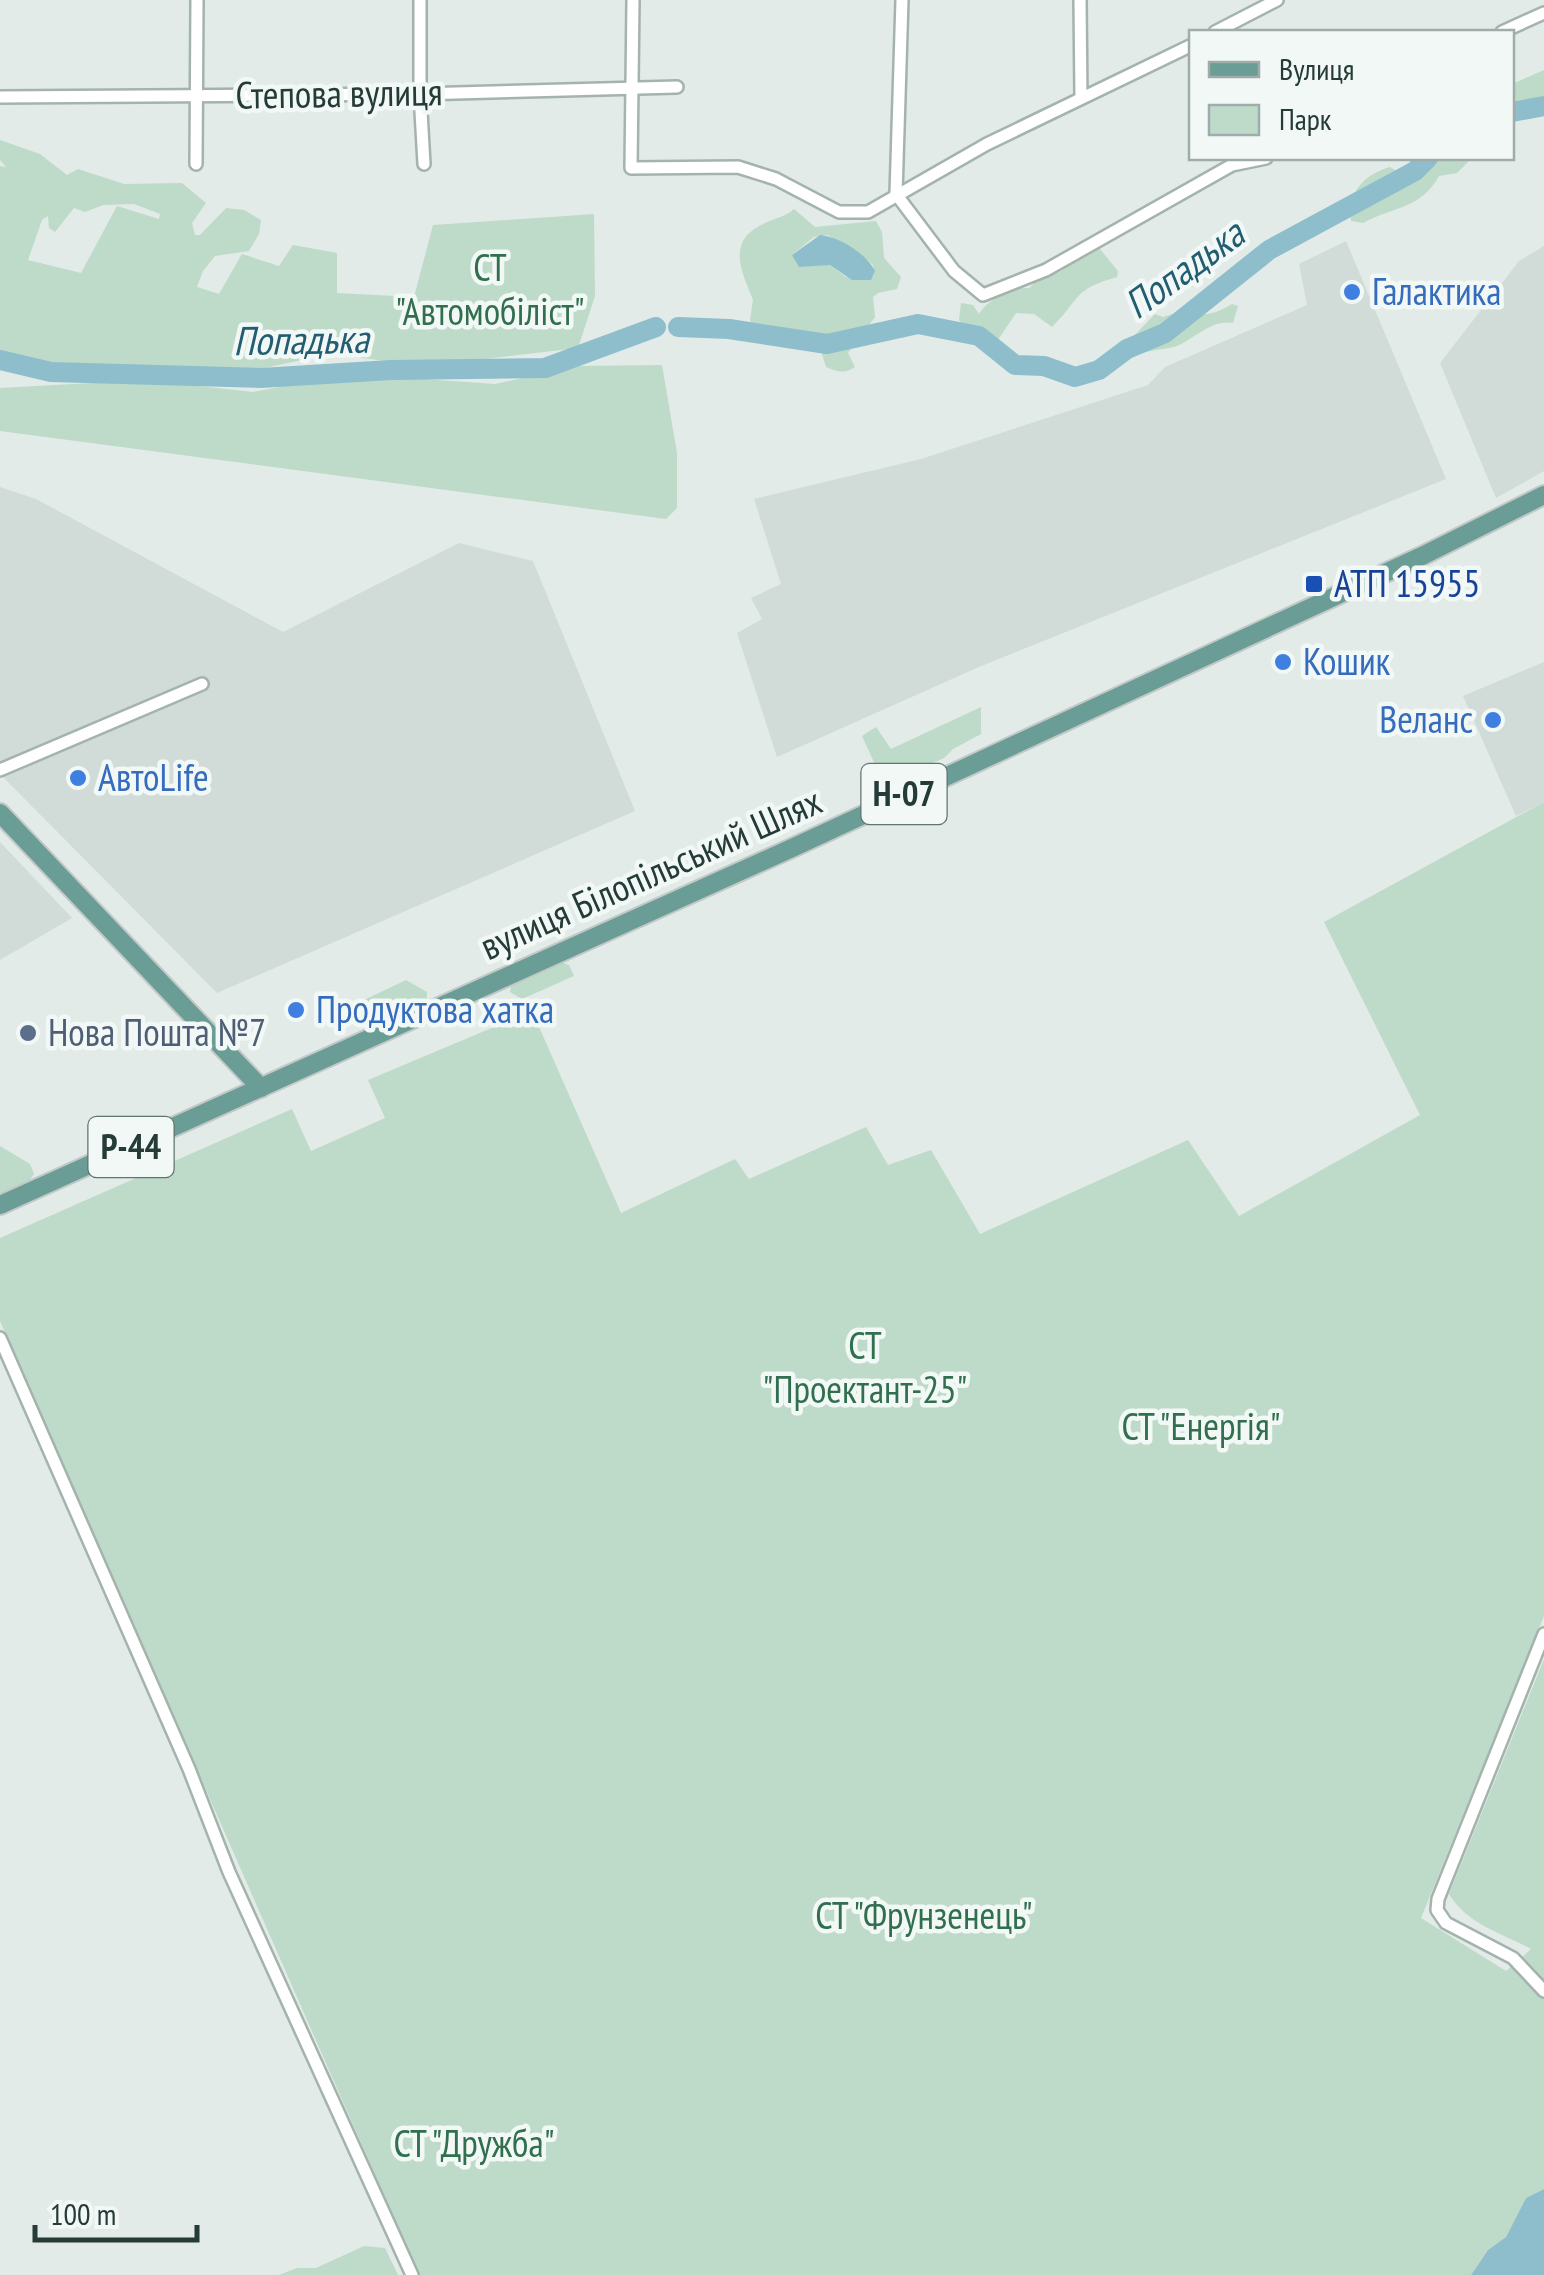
<svg xmlns="http://www.w3.org/2000/svg" width="1544" height="2275" viewBox="0 0 1544 2275" font-family="'PT Sans Narrow',sans-serif">
<rect width="100%" height="100%" fill="#e2ebe8"/>
<!-- built -->
<g fill="#d1dbd7">
<polygon points="1346,241 1446,479 979,667 777,757 737,633 762,619 751,598 781,584 754,499 921,459 1148,385 1165,367 1307,305 1299,264"/>
<polygon points="1544,246 1544,471 1496,498 1440,363 1519,261"/>
<polygon points="0,487 36,499 283,632 459,543 533,561 635,811 217,993 0,774"/>
<polygon points="1544,662 1544,802 1516,816 1463,696"/>
<polygon points="0,842 72,918 0,960"/>
</g>
<!-- green -->
<g fill="#bddbc8" fill-rule="evenodd">
<polygon points="1544,70 1544,100 1512,109 1512,84"/>
<path d="M0 140 40 154 67 175 78 169 124 184 182 183 206 203 192 223 195 235H200L226 208 244 210 261 220 259 234 249 251 215 256 203 271 197 287 219 294 242 254 279 266 293 245 337 253V293L414 297 433 225 594 214 595 296 578 348 425 366 330 354 260 369 173 371 50 365 0 353V166L6 167 0 160ZM134 204 160 214 159 219 117 206 81 273 28 260 42 220 48 216 49 228 55 232 74 208 85 212 103 205Z"/>
<path d="M1413 158H1472L1457 173 1439 176C1421 209 1392 207 1363 223L1351 221C1348 192 1363 175 1390 167L1395 170 1396 183 1403 184 1410 178Z"/>
<path d="M794 209 815 227 876 221 882 232 884 258 901 277 897 289 878 293 873 297 875 317 848 353 855 367C845 374 837 372 826 367L818 342 809 334 777 339 758 338 750 320 753 300C744 277 726 244 758 227 770 219 784 218 794 209ZM827 235 855 250 873 265 874 275 846 277 830 265 792 255 814 237Z"/>
<path d="M1100 249 1118 271 1117 277C1071 290 1081 299 1052 327L1034 314 1016 313 991 350 975 340 959 320 961 303 973 305 979 314C989 299 998 299 1011 288H1029L1038 279 1062 271 1070 259Z"/>
<path d="M1232 304 1238 306 1233 323C1210 319 1193 341 1174 347 1161 350 1147 350 1134 356 1118 363 1122 371 1100 375L1097 367 1110 350 1128 342 1155 314 1163 317C1194 306 1201 324 1232 304Z"/>
<polygon points="662,365 677,453 677,508 666,519 0,431 0,388 146,380 253,392 329,378 381,376 495,384 579,366"/>
<polygon points="981,707 981,734 953,749 944,758 884,784 862,736 876,727 891,749"/>
<path d="M1544 802V1616L1421 1918 1506 1971 1531 1949C1500 1932 1468 1925 1449 1894L1544 1659V2189L1526 2198 1506 2237 1488 2250 1471 2275H419L0 1321V1238L292 1109 311 1151 385 1118 368 1080 532 1011 621 1213 735 1159 749 1179 866 1127 888 1165 931 1150 980 1234 1188 1140 1239 1216 1420 1115 1324 922Z"/>
<polygon points="560,962 569,965 574,976 522,999 510,992 511,985"/>
<polygon points="406,980 427,992 427,999 376,1024 363,1020 359,1012 364,1000"/>
<polygon points="0,1146 30,1164 34,1174 28,1183 0,1195"/>
<polygon points="364,2246 385,2248 398,2275 279,2275 297,2268 316,2268"/>
</g>
<!-- water -->
<g fill="#8ebdcc">
<path d="M820 235C839 237 866 253 875 271L871 280H852L830 265 799 267 792 255Z"/>
<polygon points="1544,2189 1544,2275 1471,2275 1488,2250 1506,2237 1526,2198"/>
</g>
<g fill="none" stroke-linecap="round" stroke-linejoin="round">
<!-- river -->
<g stroke="#8ebdcc" stroke-width="20">
<polyline points="1512,112 1544,106"/>
<polyline points="678,327 729,329 827,344 918,324 979,336 1015,365 1044,366 1075,377 1099,370 1127,349 1165,333 1269,250 1415,171 1428,158"/>
<polyline points="0,360 51,372 261,378 391,370 545,368 656,327"/>
</g>
<defs>
<g id="minor">
<polyline points="420,0 420,94 424,164"/>
<polyline points="633,0 631,168 738,167 776,179 839,212 868,212 987,144 1192,45"/>
<polyline points="1080,0 1081,98"/>
<polyline points="1215,32 1277,0"/>
<polyline points="1502,32 1544,13"/>
<polyline points="0,97 420,94 677,87"/>
<polyline points="196,164 197,0"/>
<polyline points="896,194 954,271 983,295 1046,270 1232,165 1266,158"/>
<polyline points="896,194 902,0"/>
<polyline points="0,770 202,684"/>
<polyline points="0,1338 189,1769 229,1872 412,2275"/>
<polyline points="1544,1634 1438,1899 1437,1910 1446,1923 1513,1958 1544,1991"/>
</g>
<g id="primary">
<polyline points="0,813 261,1088"/>
<polyline points="0,1205 792,848 1422,556 1544,495"/>
</g>
</defs>
<!-- minor casing -->
<use href="#minor" stroke="#a5b3af" stroke-width="16"/>
<!-- primary casing -->
<use href="#primary" stroke="#c2c8c7" stroke-width="22"/>
<!-- minor -->
<use href="#minor" stroke="#fff" stroke-width="11"/>
<!-- primary -->
<use href="#primary" stroke="#6a9d95" stroke-width="18"/>
</g>
<!-- markers -->
<g fill="#3f7fe0" stroke="#f2f8f6" stroke-width="4">
<circle cx="1352" cy="292" r="10"/>
<circle cx="1283" cy="662" r="10"/>
<circle cx="1493" cy="720" r="10"/>
<circle cx="78" cy="778" r="10"/>
<circle cx="296" cy="1010" r="10"/>
</g>
<rect fill="#1a4fb4" stroke="#f2f8f6" stroke-width="4" x="1304" y="574" width="20" height="20" rx="5"/>
<circle fill="#5c6f8a" stroke="#f2f8f6" stroke-width="4" cx="28" cy="1033" r="10"/>
<g text-anchor="middle" stroke-width="9" stroke-linejoin="round" paint-order="stroke">
<!-- shield labels -->
<g fill="#f2f8f6" stroke="#627470" stroke-width="2.5">
<rect x="861.5" y="764" width="85" height="60" rx="8"/>
<rect x="88.5" y="1117" width="85" height="60" rx="8"/>
</g>
<g font-size="35" font-weight="bold" fill="#243b37">
<text x="904" y="806">Н-07</text>
<text x="131" y="1159">Р-44</text>
</g>
<!-- street labels -->
<g font-size="38" fill="#243b37" stroke="#f2f8f6">
<text transform="translate(339 94) rotate(-1)" y="13">Степова вулиця</text>
<text transform="translate(651 874) rotate(-24)" y="13">вулиця Білопільський Шлях</text>
</g>
<!-- park labels -->
<g font-size="38" fill="#316f4e" stroke="#f2f8f6">
<text x="490" y="281">СТ<tspan x="490" dy="44">"Автомобіліст"</tspan></text>
<text x="865" y="1359">СТ<tspan x="865" dy="44">"Проектант-25"</tspan></text>
<text x="1201" y="1440">СТ "Енергія"</text>
<text x="924" y="1929">СТ "Фрунзенець"</text>
<text x="474" y="2157">СТ "Дружба"</text>
</g>
<!-- shop labels -->
<g font-size="38" fill="#366cbe" stroke="#f2f8f6" text-anchor="start">
<text x="1372" y="305">Галактика</text>
<text x="1303" y="675">Кошик</text>
<text x="1473" y="733" text-anchor="end">Веланс</text>
<text x="98" y="791">АвтоLife</text>
<text x="316" y="1023">Продуктова хатка</text>
</g>
<!-- transit labels -->
<g font-size="38" fill="#164399" stroke="#f2f8f6" text-anchor="start">
<text x="1334" y="597">АТП 15955</text>
</g>
<!-- service labels -->
<g font-size="38" fill="#4e5e75" stroke="#f2f8f6" text-anchor="start">
<text x="48" y="1046">Нова Пошта №7</text>
</g>
<!-- water labels -->
<g font-size="40" font-style="italic" fill="#225d72" stroke="#f2f8f6">
<text transform="translate(1184 269) rotate(-36)" y="14">Попадька</text>
<text transform="translate(301 340) rotate(-1)" y="14">Попадька</text>
</g>
</g>
<!-- legend -->
<rect x="1189" y="30" width="325" height="130" fill="#f2f8f6" stroke="#a0acaa" stroke-width="2.5"/>
<rect x="1209" y="62" width="50" height="15" fill="#6a9d95" stroke="#a0acaa" stroke-width="2.5"/>
<text x="1279" y="80" font-size="30" fill="#243b37">Вулиця</text>
<rect x="1209" y="105" width="50" height="30" fill="#bddbc8" stroke="#a0acaa" stroke-width="2.5"/>
<text x="1279" y="130" font-size="30" fill="#243b37">Парк</text>
<!-- scale -->
<path d="M35 2225v15h162v-15" fill="none" stroke="#243b37" stroke-width="5"/>
<text x="50" y="2225" font-size="30" fill="#243b37" stroke="#f2f8f6" stroke-width="8" paint-order="stroke">100 m</text>
</svg>
